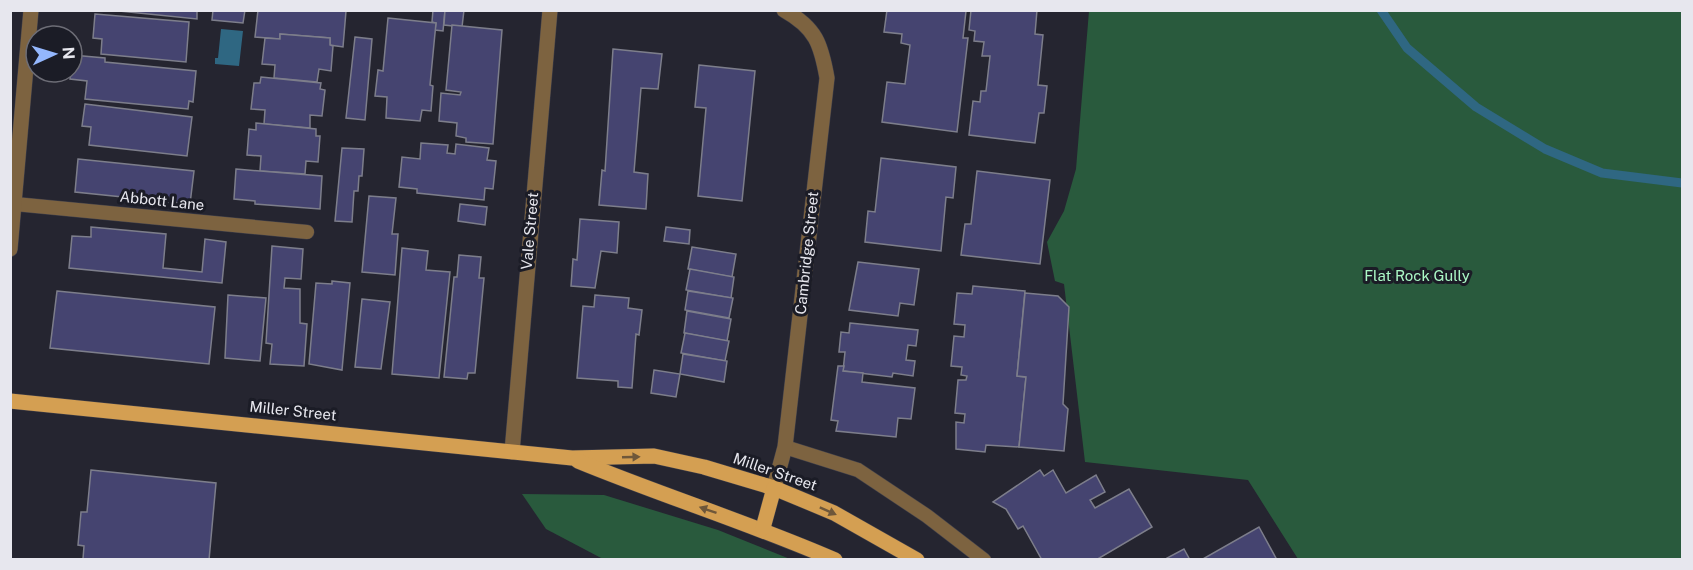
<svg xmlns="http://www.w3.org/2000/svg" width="1693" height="570" viewBox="0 0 1693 570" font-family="'Public Sans',sans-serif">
<rect width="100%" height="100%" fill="#252530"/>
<!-- forest -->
<g fill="#295a3d">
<polygon points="1089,11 1682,11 1682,559 1298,559 1248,480 1085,462 1064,284 1055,281 1047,242 1064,211 1076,169"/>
<polygon points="522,494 604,495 718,530 790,559 603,559 546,529"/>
</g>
<!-- water -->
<polygon fill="#2f6782" points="221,29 243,31 239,66 215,64 215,58 218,58"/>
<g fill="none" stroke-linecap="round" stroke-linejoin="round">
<!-- stream -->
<polyline stroke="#2f6782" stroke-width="9" points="1381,10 1407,48 1476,107 1545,149 1602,173 1682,183"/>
</g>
<!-- building -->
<g fill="#454470" stroke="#7d7e8b" stroke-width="1.5">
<polygon points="109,10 197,10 197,19"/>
<polygon points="213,10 245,10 243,23 212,20"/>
<polygon points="258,10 346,11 343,47 330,45 330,38 280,34 280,39 255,37"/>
<polygon points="433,10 445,10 443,31 435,30 436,23 432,22"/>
<polygon points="445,10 464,10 462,27 444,25"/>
<polygon points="887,10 966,11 963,38 968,38 957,132 882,122 887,82 905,84 910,45 901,43 902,34 884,32"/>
<polygon points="971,10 1037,10 1035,34 1043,35 1038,85 1047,86 1044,113 1039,113 1035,143 969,135 973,101 980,102 981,91 986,91 990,56 982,56 984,42 974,41 975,31 969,30"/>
<polygon points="95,14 189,22 186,62 101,54 102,39 93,38"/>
<polygon points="388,18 436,23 430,85 433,86 431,111 422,110 420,121 386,118 387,97 375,96 378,70 383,71"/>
<polygon points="452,25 502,30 493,144 466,142 466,138 456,136 457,123 439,121 441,93 460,95 461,92 446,90"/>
<polygon points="280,34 330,38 330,45 333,46 331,71 319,69 317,82 274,78 275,65 262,64 265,38 280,39"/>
<polygon points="355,37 372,39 365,120 346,118"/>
<polygon points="613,49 662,54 658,89 641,88 634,172 648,174 646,209 599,205 602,170 605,171"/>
<polygon points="72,55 105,58 105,62 196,71 193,102 189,101 188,109 85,99 87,81 70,79"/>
<polygon points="699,65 755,71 742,201 698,196 706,108 695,107"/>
<polygon points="261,77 321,83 320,89 325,90 322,116 310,115 310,128 264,124 265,110 251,109 254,83 260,83"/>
<polygon points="85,104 192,117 187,156 89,145 91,127 82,126"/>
<polygon points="256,123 316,129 316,136 320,136 318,162 306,161 305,174 260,171 261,156 247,155 249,129 256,130"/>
<polygon points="421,143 448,145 447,153 455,154 456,144 489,148 487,160 496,161 493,189 485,188 484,200 417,193 417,189 399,187 402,157 420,159"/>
<polygon points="342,148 364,149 362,176 359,176 358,191 354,191 352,222 335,221"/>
<polygon points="881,158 956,167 953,198 946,197 941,251 865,242 868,211 875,212"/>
<polygon points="78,159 194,171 190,204 75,192"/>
<polygon points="236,169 322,176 320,209 255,204 255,201 234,199"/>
<polygon points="977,171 1050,180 1040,264 961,255 965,224 971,224"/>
<polygon points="369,196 396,198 392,234 398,234 395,275 362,272"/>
<polygon points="460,204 487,207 485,225 458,221"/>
<polygon points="580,219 619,222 617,253 601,251 595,288 571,286 573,259 577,260"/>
<polygon points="91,227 166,234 163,268 202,272 205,239 226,242 222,283 69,268 72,236 91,237"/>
<polygon points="666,227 690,230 689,244 664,241"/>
<polygon points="272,246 303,249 301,279 285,278 284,288 300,289 300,323 307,324 304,366 270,364 272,344 266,343"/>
<polygon points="692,247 736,254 732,277 688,269"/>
<polygon points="402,248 428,251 426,270 450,272 439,378 392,374"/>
<polygon points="459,255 481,257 479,278 484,278 475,373 468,373 467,379 444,377 454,277 457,277"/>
<polygon points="858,262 919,269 914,305 900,303 898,316 849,310"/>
<polygon points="690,269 734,277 731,298 686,290"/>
<polygon points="332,281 350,283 342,370 309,364 316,283 332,284"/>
<polygon points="973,286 1025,291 1017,376 1026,377 1019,447 986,445 985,452 956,449 956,422 964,423 965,414 955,413 958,380 966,380 967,376 961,375 962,367 951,366 954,336 964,337 965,325 954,324 957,293 972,294"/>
<polygon points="57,291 215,307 209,364 50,348"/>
<polygon points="688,291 733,298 729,318 685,310"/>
<polygon points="1025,293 1058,296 1069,307 1063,404 1068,409 1064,451 1019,447 1026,377 1017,376"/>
<polygon points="228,295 266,298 260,361 225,358"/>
<polygon points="595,295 629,298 628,308 642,310 639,335 636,334 632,388 618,387 618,381 577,378 583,306 594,307"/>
<polygon points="362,299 390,302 381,369 355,367"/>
<polygon points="687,311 731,319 727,341 684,333"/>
<polygon points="850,323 918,330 916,346 908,345 906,360 915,361 913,376 893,373 892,377 843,371 845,352 839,352 841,332 849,333"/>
<polygon points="685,333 729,341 725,361 681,353"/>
<polygon points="683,354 727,361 724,382 680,374"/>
<polygon points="838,366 844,366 843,371 863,373 862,382 915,388 911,419 898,418 896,437 836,431 838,421 831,420"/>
<polygon points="654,370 680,374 676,397 651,393"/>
<polygon points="91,470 216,483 209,560 83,559 84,546 78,545 81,512 87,512"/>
<polygon points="1040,470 1044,476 1053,470 1066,493 1096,475 1105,492 1090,500 1095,508 1129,489 1152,527 1096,560 1042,560 1023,526 1018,529 1006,509 993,502"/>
<polygon points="1259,527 1277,560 1201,560"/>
<polygon points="1184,549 1190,560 1168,560 1167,558"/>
</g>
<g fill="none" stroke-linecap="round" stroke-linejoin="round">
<defs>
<g id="service">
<polyline points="15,204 307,232"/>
<polyline points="785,447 858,470 927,516 984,560"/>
</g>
<g id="minor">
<polyline points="10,249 31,10"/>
<polyline points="512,452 550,10"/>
<path d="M774 488 785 447 827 78C821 44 816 28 784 10"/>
</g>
<g id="primary">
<polyline points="10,401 572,458 654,456 704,467 774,488 834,513 917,560"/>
<path d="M578 461C663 496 750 523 835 560"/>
<polyline points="763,528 774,488"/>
</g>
</defs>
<!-- service casing -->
<use href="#service" stroke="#40404b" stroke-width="15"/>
<!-- minor casing -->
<use href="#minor" stroke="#40404b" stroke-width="16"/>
<!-- primary casing -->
<use href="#primary" stroke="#40404b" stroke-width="16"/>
<!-- service -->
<use href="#service" stroke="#7d6340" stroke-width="14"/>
<!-- minor -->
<use href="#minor" stroke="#7d6340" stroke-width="15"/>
<!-- primary -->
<use href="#primary" stroke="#d49f52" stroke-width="15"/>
</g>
<!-- one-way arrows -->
<defs><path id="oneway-solid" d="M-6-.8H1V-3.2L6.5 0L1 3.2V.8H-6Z" transform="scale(1.5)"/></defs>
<g fill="#6e573a">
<use href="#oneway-solid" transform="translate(631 457) rotate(-2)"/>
<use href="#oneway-solid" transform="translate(708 510) rotate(-161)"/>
<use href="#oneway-solid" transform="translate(828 511) rotate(24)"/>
</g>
<g text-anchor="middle" stroke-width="6" stroke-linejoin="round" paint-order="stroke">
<!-- street labels -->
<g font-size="15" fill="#e7e7ee" stroke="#1b1c26">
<text transform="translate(162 201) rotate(6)" y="5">Abbott Lane</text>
<text transform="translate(530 231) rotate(-85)" y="5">Vale Street</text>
<text transform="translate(807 253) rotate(-84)" y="5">Cambridge Street</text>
<text transform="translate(293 411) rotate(6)" y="5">Miller Street</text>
<text transform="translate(775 472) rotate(19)" y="5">Miller Street</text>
</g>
<!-- park labels -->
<g font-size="15" fill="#abf8c6" stroke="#1b1c26">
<text x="1417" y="281">Flat Rock Gully</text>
</g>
</g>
<!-- border -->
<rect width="1693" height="570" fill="none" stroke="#e7e7ee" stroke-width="24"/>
<!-- north arrow -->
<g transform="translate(54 54) rotate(86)"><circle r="28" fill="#1b1c26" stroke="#6d6d76" stroke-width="1.5"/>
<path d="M0-4.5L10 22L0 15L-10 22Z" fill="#94b7fd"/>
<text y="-9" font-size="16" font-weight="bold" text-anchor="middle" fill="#e7e7ee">N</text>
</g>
</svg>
